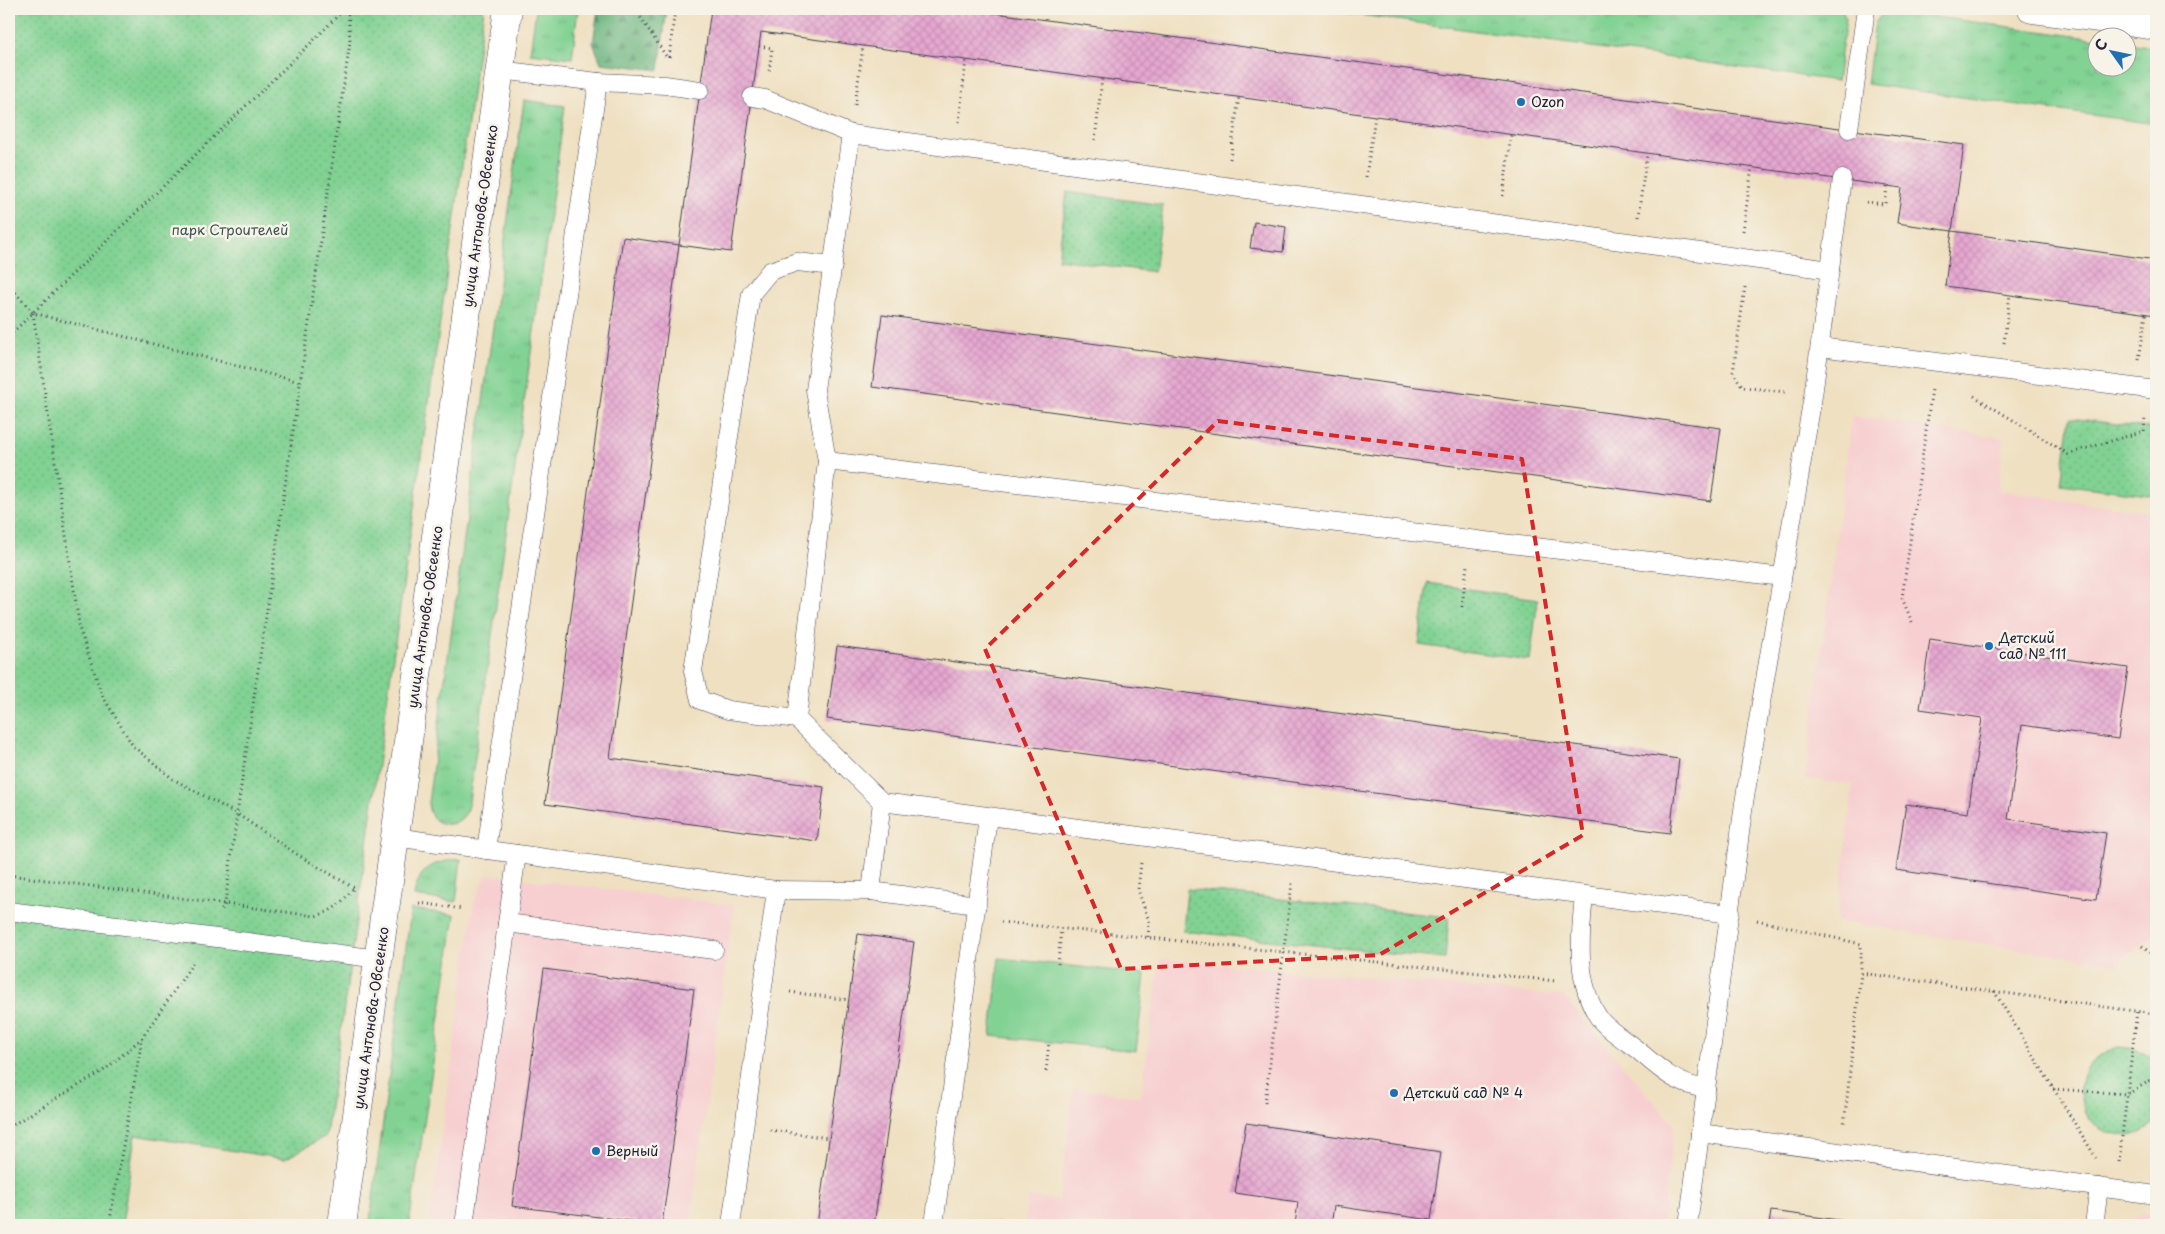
<svg xmlns="http://www.w3.org/2000/svg" width="2165" height="1234" viewBox="0 0 2165 1234" font-family="'Playpen Sans',sans-serif">
<defs>
<pattern id="grass-tufts" width="24" height="20" patternUnits="userSpaceOnUse" patternTransform="scale(1.25)"><rect width="24" height="20" fill="#81d293"/><path d="M3 7l-1-3M5 7V3M7 7l1-3M15 17l-1-3M17 17v-4M19 17l1-3" fill="none" stroke="#6fb480"/></pattern>
<pattern id="forest-firs" width="22" height="20" patternUnits="userSpaceOnUse" patternTransform="scale(1.25)"><rect width="22" height="20" fill="#68b47d"/><path d="M5 1l3.5 6h-7zM16 11l3.5 6h-7z" fill="#559268"/></pattern>
<pattern id="park-dots" width="8" height="8" patternUnits="userSpaceOnUse" patternTransform="scale(1.25)"><rect width="8" height="8" fill="#81d293"/><path d="M2 2h.1M6 6h.1" fill="none" stroke="#6fb480" stroke-width="1.8" stroke-linecap="round"/></pattern>
<pattern id="building-cross-hatch" width="8" height="8" patternUnits="userSpaceOnUse" patternTransform="scale(1.25)"><rect width="8" height="8" fill="#e6a7d0"/><path d="M0 0l8 8M0 8l8-8" fill="none" stroke="#c58fb4"/></pattern>
</defs>
<rect width="100%" height="100%" fill="#f7f3e8"/>
<filter id="ink" filterUnits="userSpaceOnUse"><feTurbulence type="fractalNoise" baseFrequency=".02" numOctaves="2"/><feDisplacementMap in="SourceGraphic" scale="10" xChannelSelector="R" yChannelSelector="G"/><feConvolveMatrix kernelMatrix="1 2 1 2 8 2 1 2 1" color-interpolation-filters="sRGB"/></filter>
<filter id="wash" filterUnits="userSpaceOnUse"><feTurbulence type="fractalNoise" baseFrequency=".0096" numOctaves="4" result="noise"/><feDisplacementMap in="SourceGraphic" scale="20" xChannelSelector="R" yChannelSelector="G"/><feGaussianBlur stdDeviation="1.12" result="paint"/><feColorMatrix in="noise" values="0 0 0 0 0 0 0 0 0 0 0 0 0 0 0 0 0 1.4 0 .05"/><feComposite in="paint" operator="in"/></filter>
<g filter="url(#wash)">
<rect width="100%" height="100%" fill="#efe0c1"/>
<!-- built -->
<g fill="#f7cfd0">
<polygon points="1852,416 2004,438 1998,490 2156,513 2156,936 2153,936 2117,964 1837,921 1853,784 1805,779"/>
<polygon points="487,874 734,905 690,1225 429,1225 474,902"/>
<polygon points="1160,959 1563,996 1674,1125 1662,1225 1024,1225 1028,1197 1059,1200 1074,1088 1141,1097"/>
<polygon points="2156,1210 2156,1225 2128,1225 2134,1218"/>
</g>
<!-- grass -->
<g fill="url(#grass-tufts)" stroke="#527a67">
<polygon points="536,9 578,9 572,58 530,53"/>
<polygon points="1317,9 1841,9 1846,19 1837,81"/>
<polygon points="1894,11 2097,39 2098,68 2128,68 2128,43 2156,47 2156,124 1867,84 1875,23 1880,16"/>
<path d="M524 100 565 106 468 809C458 832 429 828 428 803Z"/>
<path d="M461 859 456 902 414 896C419 867 433 862 461 859Z"/>
<polygon points="411,909 455,915 409,1225 379,1225 370,1221"/>
</g>
<!-- forest -->
<polygon fill="url(#forest-firs)" stroke="#456b5c" points="598,9 667,9 659,70 601,63 593,43"/>
<!-- park -->
<g fill="url(#park-dots)" stroke="#527a67">
<polygon points="9,9 484,9 326,1136 285,1159 135,1135 122,1225 9,1225"/>
<polygon points="1067,192 1163,205 1154,272 1058,259"/>
<polygon points="2070,418 2156,429 2156,496 2061,484"/>
<polygon points="1427,583 1538,599 1530,660 1419,645"/>
<polygon points="1187,889 1449,917 1445,959 1183,931"/>
<path d="M2118 1047C2134 1048 2144 1050 2156 1060V1122C2096 1171 2042 1073 2118 1047Z"/>
</g>
<!-- pitch -->
<polygon fill="#81d293" stroke="#527a67" points="999,958 1145,974 1136,1051 991,1036"/>
<g id="blocks">
<!-- building -->
<g fill="url(#building-cross-hatch)">
<polygon points="711,9 966,9 1964,145 1952,231 2156,260 2156,315 1945,286 1952,231 1897,223 1902,188 761,32 731,252 679,245"/>
<polygon points="1254,222 1286,227 1283,252 1250,248"/>
<polygon points="623,237 679,245 610,758 824,787 817,841 545,804"/>
<polygon points="882,315 1721,428 1711,501 872,387"/>
<polygon points="1930,639 2128,668 2118,739 2022,725 2008,819 2106,833 2096,899 1896,870 1906,804 1968,813 1982,718 1920,709"/>
<polygon points="837,646 1679,759 1670,833 827,719"/>
<polygon points="858,934 914,942 874,1225 817,1225"/>
<polygon points="544,969 694,989 662,1225 512,1206"/>
<polygon points="1246,1123 1441,1152 1431,1220 1334,1206 1331,1225 1295,1225 1298,1202 1235,1193"/>
<polygon points="1771,1211 1869,1224 1869,1225 1769,1225"/>
<polygon points="976,1220 1002,1223 1002,1225 975,1225"/>
</g>
</g>
</g>
<g filter="url(#ink)">
<use href="#blocks" fill-opacity="0" stroke="#413e4f" stroke-width="1"/>
<g fill="none" stroke-linecap="round" stroke-linejoin="round">
<defs>
<g id="service">
<polyline points="598,82 665,85 700,90"/>
<polyline points="752,97 765,99 851,134 1830,270"/>
<polyline points="1849,129 1866,9"/>
<polyline points="851,134 815,390 827,461 797,719 882,802 1730,914"/>
<polyline points="1820,347 2156,390"/>
<polyline points="827,461 1782,577"/>
<polyline points="797,719 728,710 700,700 693,671 751,294 770,271 797,262 833,266"/>
<polyline points="882,802 871,891 977,905"/>
<polyline points="395,837 776,890 731,1225"/>
<polyline points="486,850 598,82 500,70"/>
<polyline points="776,890 871,891"/>
<path d="M1584 895C1580 936 1575 982 1599 1018 1606 1029 1629 1043 1640 1052 1662 1071 1676 1084 1706 1089"/>
<polyline points="9,911 379,959"/>
<polyline points="507,923 714,950"/>
<polyline points="1700,1133 2156,1195"/>
<polyline points="464,1225 517,854"/>
<polyline points="934,1225 988,817"/>
<polyline points="1688,1225 1744,803 1813,396 1842,179"/>
<polyline points="2094,1225 2099,1187"/>
</g>
<polyline id="minor" points="342,1225 508,9"/>
<polyline id="tertiary" points="2032,9 2156,26"/>
</defs>
<!-- service casing -->
<use href="#service" stroke="#413e4f" stroke-width="19"/>
<!-- minor casing -->
<use href="#minor" stroke="#413e4f" stroke-width="29"/>
<!-- tertiary casing -->
<use href="#tertiary" stroke="#413e4f" stroke-width="29"/>
<!-- path -->
<g stroke="#413e4f" stroke-width="3" stroke-dasharray="1 4" stroke-linecap="butt">
<polyline points="348,9 350,42 237,814 298,855 356,889"/>
<polyline points="635,9 666,56"/>
<polyline points="759,46 772,48 769,72"/>
<polyline points="669,57 675,9"/>
<polyline points="855,105 863,46"/>
<polyline points="959,122 966,60"/>
<polyline points="1095,140 1102,79"/>
<polyline points="1230,159 1239,97"/>
<polyline points="1366,177 1375,116"/>
<polyline points="1503,196 1511,135"/>
<polyline points="1866,202 1885,204 1887,186"/>
<polyline points="1638,217 1647,153"/>
<polyline points="1743,231 1752,167"/>
<polyline points="9,285 33,313 300,382"/>
<polyline points="1745,287 1733,373 1743,387 1785,392"/>
<polyline points="33,313 80,630 102,695 133,746 173,779 237,814 225,904 221,911"/>
<polyline points="9,336 320,34 344,9"/>
<polyline points="2004,343 2010,294"/>
<polyline points="2139,360 2146,314"/>
<polyline points="1974,396 2068,454 2144,431 2145,417"/>
<polyline points="1462,607 1467,565"/>
<polyline points="1912,622 1902,598 1932,389"/>
<polyline points="1141,863 1138,890 1149,921 1148,938"/>
<path d="M9 875 315 916C333 912 341 903 353 889"/>
<polyline points="419,903 463,909"/>
<polyline points="1757,920 1861,944 1861,973 1844,1125"/>
<polyline points="1001,922 1556,981"/>
<polyline points="2142,946 2156,958"/>
<polyline points="1058,964 1061,929"/>
<polyline points="1861,973 2156,1014"/>
<polyline points="1994,991 2096,1158"/>
<polyline points="790,992 849,1000"/>
<polyline points="1046,1071 1049,1042"/>
<polyline points="2053,1089 2128,1094 2156,1077"/>
<polyline points="1265,1103 1292,883"/>
<polyline points="9,1127 106,1069 142,1038 193,963"/>
<polyline points="770,1130 829,1138"/>
<polyline points="2119,1162 2137,1011"/>
<polyline points="109,1225 142,1039"/>
</g>
<!-- service -->
<use href="#service" stroke="#fff" stroke-width="18"/>
<!-- minor -->
<use href="#minor" stroke="#fff" stroke-width="28"/>
<!-- tertiary -->
<use href="#tertiary" stroke="#fff" stroke-width="28"/>
</g>
</g>
<!-- marked area -->
<path fill="none" stroke="#d62828" stroke-width="4" stroke-dasharray="10 6" stroke-linejoin="round" d="M1218 421 1522 459 1583 835 1379 955 1121 969 985 649Z"/>
<!-- markers -->
<g fill="#1f6fb2" stroke="#f7f3e8" stroke-width="2">
<circle cx="1521" cy="102" r="5"/>
<circle cx="1989" cy="646" r="5"/>
<circle cx="1394" cy="1093" r="5"/>
<circle cx="596" cy="1151" r="5"/>
</g>
<g text-anchor="middle" stroke-width="5" stroke-linejoin="round" paint-order="stroke">
<!-- poi labels -->
<g font-size="14" fill="#22223b" stroke="#f7f3e8" text-anchor="start">
<text x="1531" y="107">Ozon</text>
<text x="1999" y="643">Детский<tspan x="1999" dy="16">сад № 111</tspan></text>
<text x="1404" y="1098">Детский сад № 4</text>
<text x="606" y="1156">Верный</text>
</g>
<!-- street labels -->
<g font-size="14" fill="#22223b" stroke="#f7f3e8">
<text transform="translate(480 216) rotate(-82)" y="5">улица Антонова-Овсеенко</text>
<text transform="translate(425 617) rotate(-82)" y="5">улица Антонова-Овсеенко</text>
<text transform="translate(371 1018) rotate(-82)" y="5">улица Антонова-Овсеенко</text>
</g>
<!-- park labels -->
<g font-size="14" fill="#3e5755" stroke="#f7f3e8">
<text x="230" y="235">парк Строителей</text>
</g>
</g>
<!-- margin -->
<rect width="2165" height="1234" fill="none" stroke="#f7f3e8" stroke-width="30"/>
<!-- north arrow -->
<g transform="translate(2112 52) rotate(303)"><circle r="24" fill="#f7f3e8" stroke="#a29fa3"/>
<path d="M0-4L9 19L0 12L-9 19Z" fill="#1f6fb2"/>
<text y="-8" font-size="14" font-weight="bold" text-anchor="middle" fill="#22223b">С</text>
</g>
</svg>
